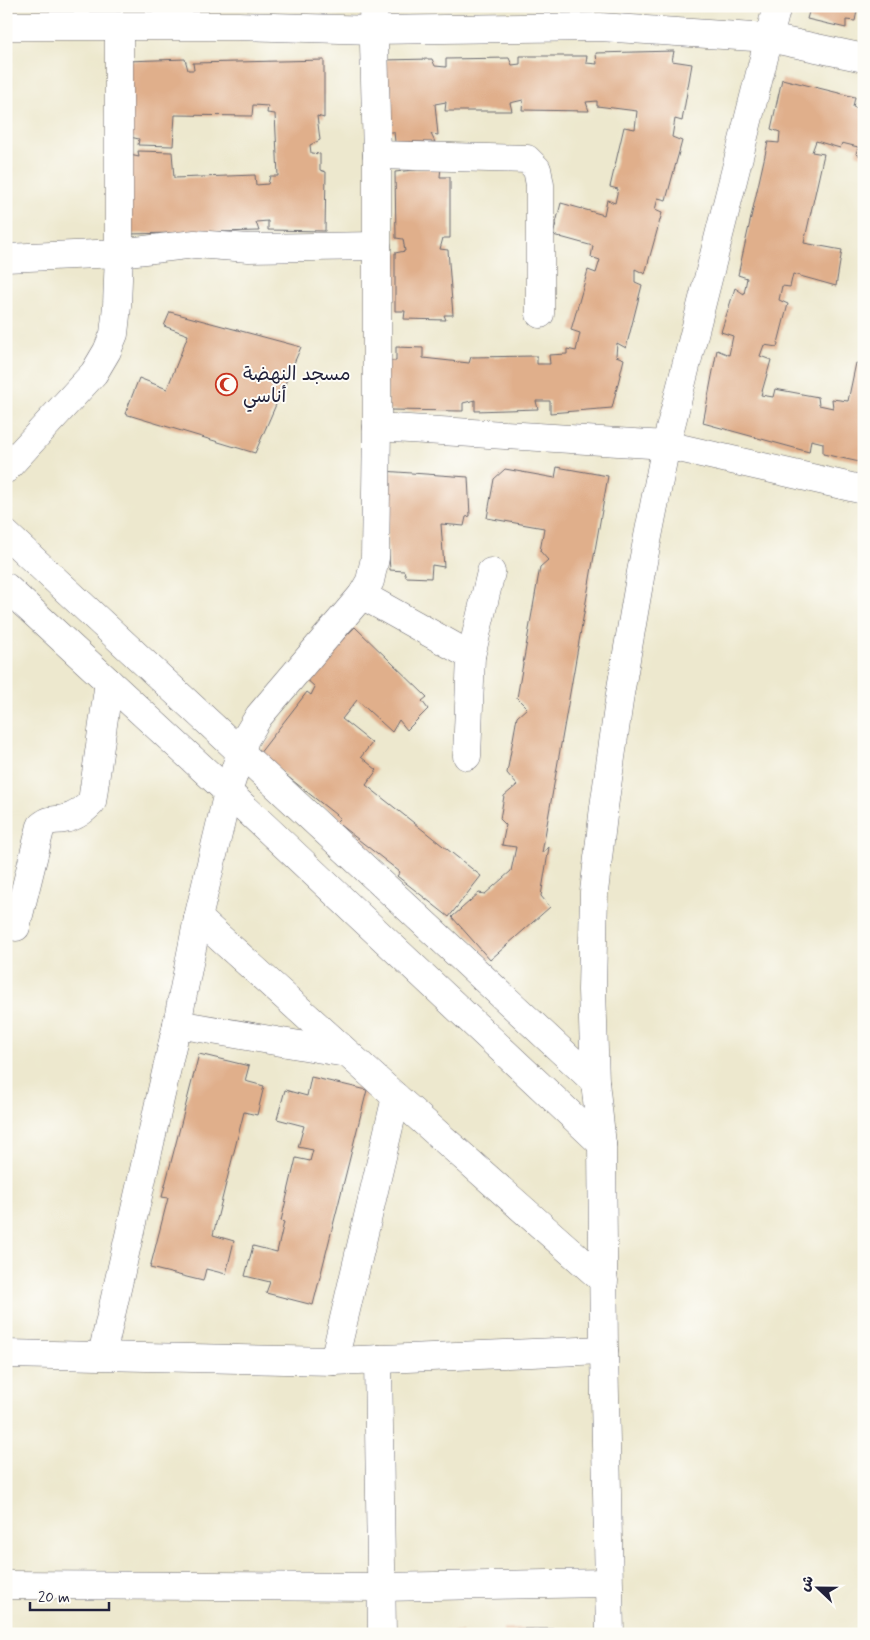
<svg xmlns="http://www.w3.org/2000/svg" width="870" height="1640" viewBox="0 0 870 1640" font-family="Mynerve,'Playpen Sans Arabic',sans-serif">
<rect width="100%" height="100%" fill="#fdfcf7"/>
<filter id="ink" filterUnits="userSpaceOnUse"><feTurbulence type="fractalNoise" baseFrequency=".02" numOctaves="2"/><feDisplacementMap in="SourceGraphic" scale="10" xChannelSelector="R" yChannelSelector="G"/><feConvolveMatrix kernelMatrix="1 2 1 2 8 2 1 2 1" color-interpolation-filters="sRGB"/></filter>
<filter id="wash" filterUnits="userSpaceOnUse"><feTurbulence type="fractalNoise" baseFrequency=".0096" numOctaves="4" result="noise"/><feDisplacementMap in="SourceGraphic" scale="20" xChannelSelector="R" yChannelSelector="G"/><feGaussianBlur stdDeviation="1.12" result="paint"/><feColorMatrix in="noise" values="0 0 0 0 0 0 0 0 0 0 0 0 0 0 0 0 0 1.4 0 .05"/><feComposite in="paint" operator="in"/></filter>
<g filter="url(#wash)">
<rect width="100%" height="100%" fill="#ede8ce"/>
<g id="blocks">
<!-- building -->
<g fill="#e0af8b">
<polygon points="800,6 858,6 855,21 846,20 846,28 807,19 809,12 799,10"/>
<polygon points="674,51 672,61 692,64 682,121 675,119 672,137 682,141 666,200 658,198 655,210 662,213 645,274 635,269 635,282 642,285 626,348 617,343 616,356 624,359 612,408 550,413 550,401 536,401 538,409 475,411 475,400 463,403 463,411 389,410 384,361 396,361 396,347 423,348 423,358 469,363 471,357 537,356 537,364 550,364 549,355 567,354 567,349 576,351 580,333 571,330 588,270 596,273 600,260 591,257 593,246 553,235 561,203 604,215 607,200 615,203 618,189 610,187 624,127 635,129 637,111 597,106 597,101 586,102 589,111 522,110 523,100 510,103 512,111 445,111 446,102 435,104 438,135 431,134 435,142 395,142 394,132 386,132 383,60 432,59 435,66 446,67 446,59 509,58 512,65 520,64 520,56 587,56 586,63 597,64 596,53"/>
<polygon points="185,59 188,70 194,70 193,63 324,60 324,118 317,116 320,140 310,145 311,153 320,154 320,170 326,172 325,231 268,230 268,221 256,222 259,231 130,234 130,155 139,157 138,151 172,152 174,178 255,175 256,185 268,184 270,176 278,176 275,114 267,113 268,106 253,105 252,116 175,115 173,146 138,145 139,139 130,137 127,61"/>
<polygon points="782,79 855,97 853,107 864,109 864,157 856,154 858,147 842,143 840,148 816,141 812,152 824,154 804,243 842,250 836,286 793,274 790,287 782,286 779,300 788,304 777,347 764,345 760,356 771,360 761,395 773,397 775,389 818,397 819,405 833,408 832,399 848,401 856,363 864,365 864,463 823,454 823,443 811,440 809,452 703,423 717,350 729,355 733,336 721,332 735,288 744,294 747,278 738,275 768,142 779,143 780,132 771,129"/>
<polygon points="441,167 440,177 450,177 450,238 443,238 440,249 448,250 453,315 444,315 446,320 404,319 405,311 395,311 395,253 405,251 403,239 396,238 395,172"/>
<polygon points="170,312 301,347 255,453 125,414 139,378 167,389 188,335 164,326"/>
<polygon points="557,467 608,476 542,853 549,847 541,896 550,907 490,960 452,917 479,893 485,894 511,871 516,847 502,845 506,825 500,819 504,796 517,785 507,773 517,717 527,708 517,698 540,567 548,560 540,551 544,528 487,518 494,479 505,469 555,478"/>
<polygon points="383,471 468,477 470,516 466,517 464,526 441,524 444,567 432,565 431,578 406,577 404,571 390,570"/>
<polygon points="355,627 427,697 422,701 428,709 407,730 399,720 392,732 357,700 342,719 372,743 361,757 377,770 366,785 481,876 449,917 397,876 400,872 336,822 340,818 259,754 307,692 311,695 315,687 305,678"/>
<polygon points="199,1054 249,1066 245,1081 264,1086 257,1115 244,1112 213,1235 234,1241 226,1274 206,1269 203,1281 150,1268 168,1198 162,1197"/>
<polygon points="311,1077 367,1090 313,1305 266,1293 270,1282 245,1276 253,1246 277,1252 284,1222 281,1221 296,1158 310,1161 313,1150 298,1147 304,1126 277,1119 285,1090 307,1096"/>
<rect x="503" y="1629" width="65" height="5"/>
<rect x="392" y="1632" width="70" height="2"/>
</g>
</g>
</g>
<g filter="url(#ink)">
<use href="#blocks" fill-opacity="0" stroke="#69676e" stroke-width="1"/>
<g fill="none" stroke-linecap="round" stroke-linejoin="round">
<defs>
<g id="minor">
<polyline points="6,26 238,26 373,30 600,27 769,38 864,58"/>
<polyline points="377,155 527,159 537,169 540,185 540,314"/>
<polyline points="6,258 119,253 195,244 249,248 377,246"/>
<polyline points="377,427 666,445 864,490"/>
<polyline points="6,469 94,373 107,351 114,334 117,306 119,253 119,26"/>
<polyline points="6,534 595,1082"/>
<polyline points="6,587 228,792 602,1144"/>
<polyline points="362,595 471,656 467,756"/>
<polyline points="471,656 491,572"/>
<polyline points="198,918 396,1097 604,1281"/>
<path d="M16 927 41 826C51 818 53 821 64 819 76 817 84 810 92 802L109 682"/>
<polyline points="177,1024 346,1053"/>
<polyline points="6,1354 334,1361 604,1350"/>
<polyline points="102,1355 177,1024 198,918 228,792 245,739 259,716 362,595 370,581 375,558 377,427 377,155 373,6"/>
<polyline points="378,1359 382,1634"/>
<polyline points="334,1361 396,1097"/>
<polyline points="6,1585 381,1587 608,1583"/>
<polyline points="610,1634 604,1350 602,1144 595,1082 592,990 594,892 604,807 620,694 641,572 666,445 777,6"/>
</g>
</defs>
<!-- minor casing -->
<use href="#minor" stroke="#69676e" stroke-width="29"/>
<!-- minor -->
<use href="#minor" stroke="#fff" stroke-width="28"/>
</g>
</g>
<!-- icons -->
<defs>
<symbol id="mosque-ring" viewBox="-11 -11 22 22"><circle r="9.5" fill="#fdfcf7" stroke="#c8321e" stroke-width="1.5"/><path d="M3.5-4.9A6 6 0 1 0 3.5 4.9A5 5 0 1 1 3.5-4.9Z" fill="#c8321e"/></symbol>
</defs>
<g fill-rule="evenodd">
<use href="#mosque-ring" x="214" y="372" width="25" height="25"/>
</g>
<g text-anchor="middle" stroke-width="4" stroke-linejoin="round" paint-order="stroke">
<!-- poi labels -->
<g font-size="19" fill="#22223b" stroke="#fdfcf7" text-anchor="start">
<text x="243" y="380">مسجد النهضة<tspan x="243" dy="22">أناسي</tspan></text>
</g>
</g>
<!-- margin -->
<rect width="870" height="1640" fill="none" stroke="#fdfcf7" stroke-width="25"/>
<!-- north arrow -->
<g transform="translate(818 1588) rotate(292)" stroke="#fdfcf7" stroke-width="4" paint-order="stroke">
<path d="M0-4L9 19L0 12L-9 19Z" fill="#22223b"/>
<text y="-8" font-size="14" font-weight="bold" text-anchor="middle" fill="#22223b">ش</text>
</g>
<!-- scale -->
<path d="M30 1602v8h79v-8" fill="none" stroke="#22223b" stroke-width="2.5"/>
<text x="38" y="1602" font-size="15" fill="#22223b" stroke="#fdfcf7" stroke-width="4" paint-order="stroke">20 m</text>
</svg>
